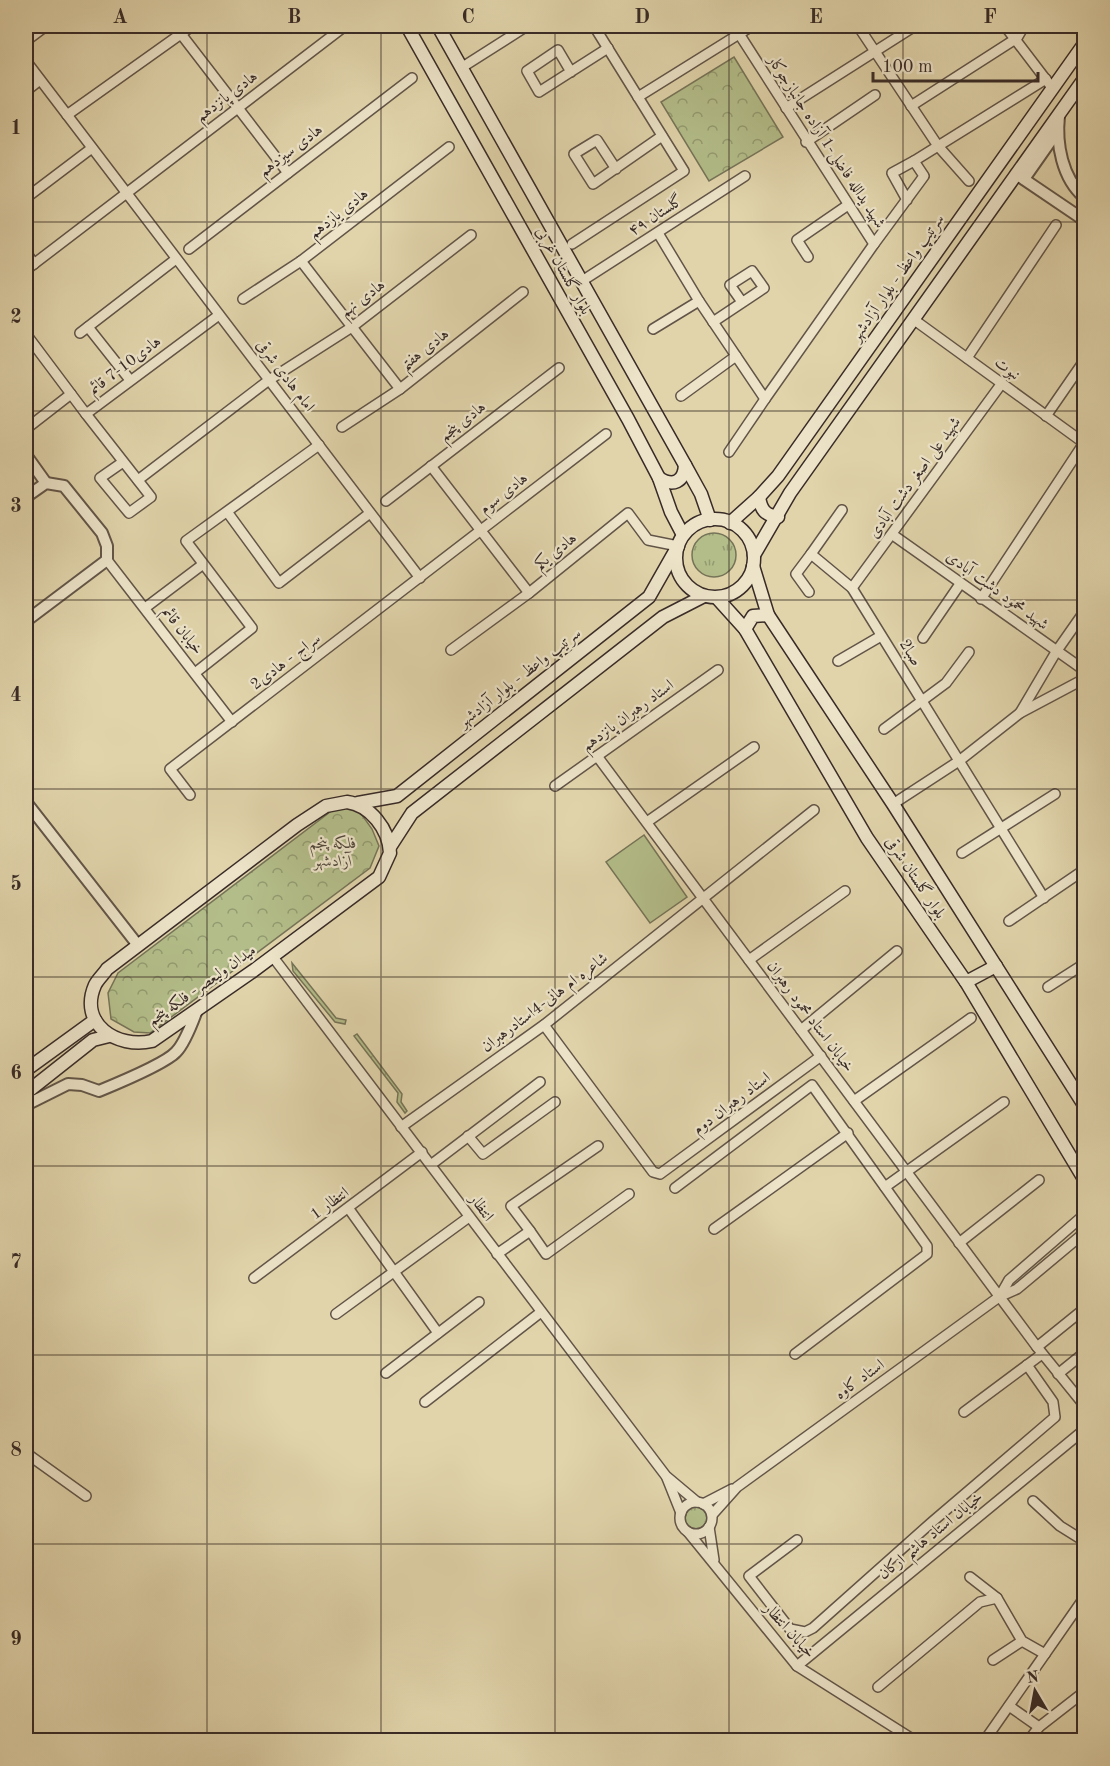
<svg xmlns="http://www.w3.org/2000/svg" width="1110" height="1766" font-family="'Old Standard TT',Amiri,serif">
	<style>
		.grass { fill: url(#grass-tufts); stroke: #767458; stroke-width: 1.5 }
		.forest { fill: url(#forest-crowns); stroke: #767458; stroke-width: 1.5 }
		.pitch { fill: #b3bd89; stroke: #767458; stroke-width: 1.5 }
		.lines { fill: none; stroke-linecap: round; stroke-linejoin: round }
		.minor-casing { stroke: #625548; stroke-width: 12 }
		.tertiary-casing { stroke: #625548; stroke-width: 14 }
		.secondary-casing { stroke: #382b27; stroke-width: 15 }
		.minor { stroke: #ece3c8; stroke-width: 9 }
		.tertiary { stroke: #ece3c8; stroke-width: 10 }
		.secondary { stroke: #ece3c8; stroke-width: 12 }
		.grid { fill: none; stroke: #382b27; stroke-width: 1.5; stroke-opacity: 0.55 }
		.labels { text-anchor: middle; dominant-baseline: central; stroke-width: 4.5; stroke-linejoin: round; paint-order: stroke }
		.street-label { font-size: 16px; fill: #382b27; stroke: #ece3c8 }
		.park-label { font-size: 16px; font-style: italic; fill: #51483b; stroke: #ece3c8 }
		.neatline { fill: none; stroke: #382b27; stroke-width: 2 }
		.grid-label { font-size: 20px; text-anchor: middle; font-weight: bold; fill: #382b27 }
	</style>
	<defs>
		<pattern id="grass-tufts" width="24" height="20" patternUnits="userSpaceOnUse" patternTransform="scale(1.5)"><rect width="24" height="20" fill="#b3bd89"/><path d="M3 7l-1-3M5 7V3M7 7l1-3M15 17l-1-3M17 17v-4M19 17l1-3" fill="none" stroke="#939a70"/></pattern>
		<pattern id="forest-crowns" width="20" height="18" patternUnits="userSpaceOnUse" patternTransform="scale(1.5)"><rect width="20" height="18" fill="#b3bd89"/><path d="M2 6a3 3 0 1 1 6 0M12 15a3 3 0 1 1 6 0" fill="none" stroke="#939a70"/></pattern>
	</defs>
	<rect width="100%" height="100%" fill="#e1d4ab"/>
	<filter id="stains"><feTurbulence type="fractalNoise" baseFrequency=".00333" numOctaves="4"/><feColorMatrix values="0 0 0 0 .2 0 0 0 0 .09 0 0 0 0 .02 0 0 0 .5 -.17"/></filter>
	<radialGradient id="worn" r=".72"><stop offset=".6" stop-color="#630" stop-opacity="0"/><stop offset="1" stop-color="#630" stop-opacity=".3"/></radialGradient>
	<g class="grass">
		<circle cx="714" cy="555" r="22"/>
		<path d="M292 963 336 1018 346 1020 345 1024 335 1022 293 971Z"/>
		<path d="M357 1034 402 1094 401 1102 407 1111 405 1113 397 1102 398 1093 354 1036Z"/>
		<circle cx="695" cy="1518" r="13"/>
	</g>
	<g class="forest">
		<path d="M734 57 783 137 709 181 661 102Z"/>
		<path d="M338 806 357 808 372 829 379 846 370 868 150 1033 134 1032 111 1019 108 993 118 973Z"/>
	</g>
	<path class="pitch" d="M644 835 687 897 650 923 606 862Z"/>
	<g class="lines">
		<defs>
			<g id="minor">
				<path d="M858 26 938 146 969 181"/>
				<path d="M1005 26 1050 85"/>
				<path d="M181 34 288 173"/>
				<path d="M26 41 46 26"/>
				<path d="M26 61 420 578"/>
				<path d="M461 68 527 26"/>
				<path d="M571 72 558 50 527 71 539 92 608 48"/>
				<path d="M26 91 40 80"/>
				<path d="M638 97 752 26"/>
				<path d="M911 106 1017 38 1024 26"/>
				<path d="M786 108 915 26"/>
				<path d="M67 115 192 26"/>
				<path d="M806 142 875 95"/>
				<path d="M914 161 1046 79"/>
				<path d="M616 169 597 140 574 154 593 184 662 136"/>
				<path d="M26 198 92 148"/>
				<path d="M658 233 699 301 765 399 874 244 734 26"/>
				<path d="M572 244 684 171 594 26"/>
				<path d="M874 244 924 176 914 161 892 173 907 200"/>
				<path d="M189 249 412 78"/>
				<path d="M26 252 34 264"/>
				<path d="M808 257 797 240 848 205"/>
				<path d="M301 261 400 389"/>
				<path d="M26 270 345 26"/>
				<path d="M582 281 745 176"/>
				<path d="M243 299 301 261 449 147"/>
				<path d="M913 319 1084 443 981 599"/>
				<path d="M713 322 764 288 752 271 730 285 742 302"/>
				<path d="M88 327 130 380"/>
				<path d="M653 329 699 301"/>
				<path d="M80 333 176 259"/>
				<path d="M26 334 71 394"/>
				<path d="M967 358 1056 225"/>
				<path d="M681 396 736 356"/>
				<path d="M86 414 151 497 129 513 100 478 123 462"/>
				<path d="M1046 416 1084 361"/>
				<path d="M342 427 400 389 523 292"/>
				<path d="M26 429 71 394 86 414 219 315"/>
				<path d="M729 452 765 399"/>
				<path d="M431 466 529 593"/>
				<path d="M138 480 269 380 352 327 471 235"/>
				<path d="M386 501 559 368"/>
				<path d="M842 510 811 554 852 588 1044 898"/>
				<path d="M228 513 279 583 370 513"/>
				<path d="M893 535 1084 670"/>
				<path d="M107 560 232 722"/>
				<path d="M852 588 1002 383"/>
				<path d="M809 592 796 574 811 554"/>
				<path d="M145 608 202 565"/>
				<path d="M923 638 960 584"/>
				<path d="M451 650 529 593 628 513 648 540 678 546"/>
				<path d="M838 661 881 636"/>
				<path d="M195 673 252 628 186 541 319 445"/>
				<path d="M1020 713 1056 652 1084 612"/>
				<path d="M884 729 946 683 969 652"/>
				<path d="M597 756 1037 1347 1084 1405"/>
				<path d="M555 786 718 670"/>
				<path d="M190 795 170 769 606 434"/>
				<path d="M893 804 959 761 1020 713 1084 679"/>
				<path d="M647 822 754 747"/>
				<path d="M962 853 1055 794"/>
				<path d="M1009 921 1084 870"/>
				<path d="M273 957 666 1476 697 1502"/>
				<path d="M749 960 845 891"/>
				<path d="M1048 987 1084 964"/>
				<path d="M544 1025 653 1172 660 1174 821 1056"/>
				<path d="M801 1030 897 951"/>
				<path d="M854 1101 971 1018"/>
				<path d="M401 1127 544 1025 814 810"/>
				<path d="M468 1136 483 1154 555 1102"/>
				<path d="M432 1164 540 1082"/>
				<path d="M885 1187 1004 1102"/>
				<path d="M675 1188 812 1085 927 1246V1254L795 1354"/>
				<path d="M349 1209 438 1333"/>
				<path d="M714 1229 848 1133"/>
				<path d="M530 1231 546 1254 629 1194"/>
				<path d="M959 1243 1039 1180"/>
				<path d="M497 1254 530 1231 511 1206 598 1146"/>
				<path d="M254 1278 422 1152"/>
				<path d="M1000 1296 1009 1280 1084 1215"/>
				<path d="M336 1314 469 1217"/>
				<path d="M1037 1347 1084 1309"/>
				<path d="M386 1373 479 1302"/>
				<path d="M1058 1374 1084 1353"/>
				<path d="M425 1402 541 1312"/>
				<path d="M964 1412 1042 1354"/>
				<path d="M26 1453 86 1496"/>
				<path d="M667 1478 681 1513"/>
				<path d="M1033 1501 1060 1526 1084 1541"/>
				<circle cx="696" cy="1518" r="16"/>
				<path d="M703 1504 732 1489"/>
				<path d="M712 1515 737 1487 999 1297 1017 1289 1084 1233"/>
				<path d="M709 1527 714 1560"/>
				<path d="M688 1532 797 1666 914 1740"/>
				<path d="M797 1540 749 1576 790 1629 805 1632 813 1628 932 1522 1055 1417 1053 1402 1027 1365"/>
				<path d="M970 1577 997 1598 1022 1641 1045 1654"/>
				<path d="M993 1660 1022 1641"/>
				<path d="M797 1666 1084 1430"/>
				<path d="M878 1687 980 1602 997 1598"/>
				<path d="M1009 1706 1039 1727 1084 1692"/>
				<path d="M985 1740 1084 1598"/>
				<path d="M1029 1740 1039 1727"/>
			</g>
			<g id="tertiary">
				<path d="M1059 116C1056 144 1062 178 1084 197"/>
				<path d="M1016 174 1084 220"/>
				<path d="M1024 179 1057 132"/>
				<path d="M26 455 46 483"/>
				<path d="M26 497 46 483 64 486 102 533 107 546V560L26 621"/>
				<path d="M26 802 137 944"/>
				<path d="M26 1105 68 1084 82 1085 99 1091C116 1084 166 1063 176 1052 184 1044 193 1021 197 1010"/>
			</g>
			<g id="secondary">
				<path d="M407 26 628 419 659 478 671 512 683 535"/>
				<path d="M438 26 685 465 701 494 710 520"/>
				<path d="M659 478C673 487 684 482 685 465"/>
				<path d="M759 497C761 510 765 515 778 517"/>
				<circle cx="715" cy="558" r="39"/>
				<path d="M730 523 759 497 778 476 1084 44"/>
				<path d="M754 555 790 493 1084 79"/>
				<path d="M753 566 768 615 893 804 1084 1105"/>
				<path d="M717 598 745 629 867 838 966 982 1084 1179"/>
				<path d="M745 629 753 616 768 615"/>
				<path d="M347 802C370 805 389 829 390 853L379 877 253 971 152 1041C117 1049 78 1024 95 985 98 979 104 974 107 969L297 825 326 806Z"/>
				<path d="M358 803 397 796 649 597 678 546"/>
				<path d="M390 847 412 813 663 617 704 596"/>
				<path d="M966 982 996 966"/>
				<path d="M26 1070 95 1020"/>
				<path d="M26 1093 93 1040 109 1036"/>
			</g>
		</defs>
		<use href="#minor" class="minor-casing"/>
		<use href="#tertiary" class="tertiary-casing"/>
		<use href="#secondary" class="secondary-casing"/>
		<use href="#minor" class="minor"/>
		<use href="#tertiary" class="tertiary"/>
		<use href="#secondary" class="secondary"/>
	</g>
	<path class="grid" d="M207 26V1740M381 26V1740M555 26V1740M729 26V1740M903 26V1740M26 222H1084M26 411H1084M26 600H1084M26 789H1084M26 977H1084M26 1166H1084M26 1355H1084M26 1544H1084"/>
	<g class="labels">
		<g class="street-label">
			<text transform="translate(227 97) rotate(-37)">هادی پانزدهم</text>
			<text transform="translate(826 142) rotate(57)">شهید یدالله فاضلی-1 آزاده جانبازجوکار</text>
			<text transform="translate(291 151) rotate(-37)">هادی سیزدهم</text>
			<text transform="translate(339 214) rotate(-38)">هادی یازدهم</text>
			<text transform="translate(656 216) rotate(-33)">گلستان ۴۹</text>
			<text transform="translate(563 271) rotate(61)">بلوار گلستان غربی</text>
			<text transform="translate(898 278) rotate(-55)">سرتیپ واعظ - بلوار آزادشهر</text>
			<text transform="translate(363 299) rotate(-37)">هادی نهم</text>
			<text transform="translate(425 350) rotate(-38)">هادی هفتم</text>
			<text transform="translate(125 366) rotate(-37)">هادی10-7 قائم</text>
			<text transform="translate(1007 369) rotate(36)">نبوت</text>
			<text transform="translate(285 376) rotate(53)">امام هادی شرقی</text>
			<text transform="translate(463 422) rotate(-38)">هادی پنجم</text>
			<text transform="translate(915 478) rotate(-54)">شهید علی اصغر دشت آبادی</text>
			<text transform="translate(504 494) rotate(-38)">هادی سوم</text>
			<text transform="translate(556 552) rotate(-39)">هادی یکم</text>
			<text transform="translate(997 591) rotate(36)">شهید محمود دشت آبادی</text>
			<text transform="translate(182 631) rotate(52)">خیابان قائم</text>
			<text transform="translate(910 653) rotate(58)">صبا2</text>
			<text transform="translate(286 662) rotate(-37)">سراج - هادی2</text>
			<text transform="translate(520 678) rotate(-38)">سرتیپ واعظ - بلوار آزادشهر</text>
			<text transform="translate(628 716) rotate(-36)">استاد رهبران پانزدهم</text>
			<text transform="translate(915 878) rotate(56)">بلوار گلستان شرقی</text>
			<text transform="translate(202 986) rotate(-35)">میدان ولیعصر- فلکه پنجم</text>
			<text transform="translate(545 1003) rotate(-37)">شاعره ام هانی-4استادرهبران</text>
			<text transform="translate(810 1017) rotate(53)">خیابان استاد محمود رهبران</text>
			<text transform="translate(732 1104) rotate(-37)">استاد رهبران دوم</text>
			<text transform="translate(330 1204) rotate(-36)">انتظار 1</text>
			<text transform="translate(481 1208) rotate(54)">انتظار</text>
			<text transform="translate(860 1380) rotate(-36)">استاد کاوه</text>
			<text transform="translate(931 1536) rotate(-39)">خیابان استاد هاشم ارکان</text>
			<text transform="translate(789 1631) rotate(48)">خیابان انتظار</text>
		</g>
		<g class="park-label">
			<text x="333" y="844">فلکه پنجم<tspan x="333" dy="18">آزادشهر</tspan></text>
		</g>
	</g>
	<rect width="1110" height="1766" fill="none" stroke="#e1d4ab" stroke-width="66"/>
	<g transform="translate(1035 1691) rotate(350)" stroke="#ece3c8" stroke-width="4.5" paint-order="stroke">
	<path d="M0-4.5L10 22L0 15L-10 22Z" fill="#382b27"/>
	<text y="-9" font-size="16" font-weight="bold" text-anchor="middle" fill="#382b27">N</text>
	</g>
	<path d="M873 72v9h165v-9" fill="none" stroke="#382b27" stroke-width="3"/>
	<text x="882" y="72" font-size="18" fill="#382b27" stroke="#ece3c8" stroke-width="4.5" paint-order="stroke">100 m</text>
	<rect x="33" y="33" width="1044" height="1700" class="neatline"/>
	<g class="grid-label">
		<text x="120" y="23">A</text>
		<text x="294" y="23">B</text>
		<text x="468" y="23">C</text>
		<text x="642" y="23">D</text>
		<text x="816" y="23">E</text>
		<text x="990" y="23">F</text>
		<text x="16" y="134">1</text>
		<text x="16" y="323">2</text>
		<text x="16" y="512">3</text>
		<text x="16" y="701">4</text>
		<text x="16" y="890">5</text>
		<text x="16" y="1079">6</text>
		<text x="16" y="1268">7</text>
		<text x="16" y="1456">8</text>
		<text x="16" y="1645">9</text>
	</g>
	<rect width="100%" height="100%" filter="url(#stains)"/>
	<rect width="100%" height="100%" fill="url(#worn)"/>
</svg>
